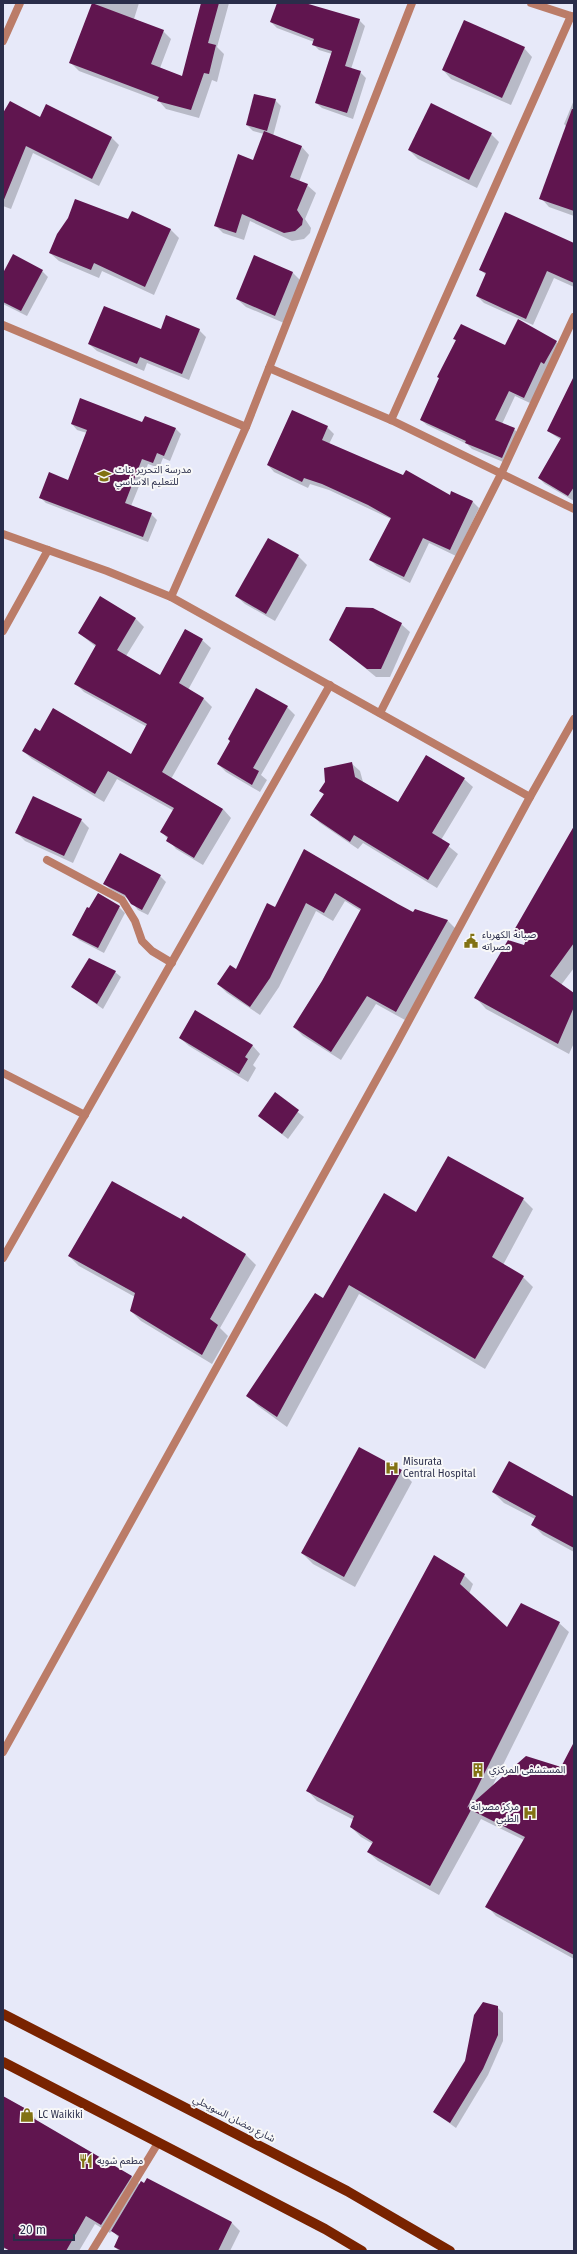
<svg xmlns="http://www.w3.org/2000/svg" width="577" height="2254" font-family="'Fira Sans','Noto Sans Arabic',sans-serif">
	<style>
		.shadow { fill: #0003 }
		.building { fill: #60154f }
		.lines { fill: none; stroke-linecap: round; stroke-linejoin: round }
		.street { stroke: #bb7c68; stroke-width: 8 }
		.primary { stroke: #792300; stroke-width: 10 }
		.labels { text-anchor: middle; dominant-baseline: central; stroke-width: 4; stroke-linejoin: round; paint-order: stroke }
		.poi-label { font-size: 10px; fill: #2a2d4a; stroke: #f8f8f8; text-anchor: start }
		.street-label { font-size: 10px; fill: #2a2d4a; stroke: #f8f8f8 }
	</style>
	<rect width="100%" height="100%" fill="#e7e9f9"/>
	<g class="shadow">
		<path d="M93 3H139L134 19 163 31 171 39 160 68 183 77 202 3H229L217 47 224 54 217 82 212 80 199 118 166 109 159 101 79 71 71 63Z"/>
		<path d="M278 3H302L359 20 365 26 351 69 360 72 366 78 353 119 322 108 316 103 332 54 319 50 313 44 314 42 277 28 271 22Z"/>
		<path d="M524 48 532 57 511 105 451 79 443 70Z"/>
		<path d="M275 100 281 106 273 136 301 146 309 155 299 182 307 185 316 193 305 219 311 228 310 233 304 239 292 241 250 221 244 240 223 233 215 225 254 161 264 134 253 131 247 125Z"/>
		<path d="M574 100V216L549 207 541 198 567 127 564 124Z"/>
		<path d="M47 105 112 138 119 145 99 186 33 153 11 209 3 206V116L40 118Z"/>
		<path d="M491 134 499 142 477 188 418 159 409 150Z"/>
		<path d="M132 212 171 230 179 238 154 295 102 271 99 278 59 261 50 253 128 221Z"/>
		<path d="M574 244V287L554 278 533 325 484 303 477 296 486 275 480 269Z"/>
		<path d="M255 257 293 273 301 281 284 323 246 307 237 299Z"/>
		<path d="M42 271 48 277 27 316 3 304V273Z"/>
		<path d="M161 330H199L206 337 189 380 147 363 144 371 97 351 89 344Z"/>
		<path d="M455 339 505 346 556 342 562 347 530 403 515 396 502 424 514 429 520 435 508 464 472 449 467 444 427 425 421 420 440 379 438 377 456 341Z"/>
		<path d="M574 381V501L545 484 539 478 561 440 548 431Z"/>
		<path d="M146 417 176 429 181 434 170 461 163 458 159 468 148 464 131 506 151 514 157 520 148 542 46 503 40 497 69 481 87 433 77 430 72 424 143 423Z"/>
		<path d="M327 427 334 434 329 444 450 496 452 492 473 502 479 508 456 556 429 543 410 583 377 566 370 560 391 519 329 490 310 484 308 488 274 472 268 465Z"/>
		<path d="M268 539 298 556 307 565 275 621 245 604 236 596Z"/>
		<path d="M136 619 144 627 126 656 160 676 202 640 211 648 188 690 204 699 212 707 171 779 223 809 231 818 203 865 176 849 162 832 174 811 117 779 104 802 32 759 23 751 40 732 131 755 147 727 84 692 76 684 96 647 79 633Z"/>
		<path d="M401 624 410 632 390 677H376L331 640Z"/>
		<path d="M287 707 295 715 261 775 267 780 260 792 226 772 218 764Z"/>
		<path d="M427 756 464 779 473 787 441 840 458 854 437 888 363 843 358 849 320 823 311 814 325 795 320 791 351 763 360 771 363 782 398 803Z"/>
		<path d="M81 820 89 828 73 863 25 841 16 832Z"/>
		<path d="M574 846V968L561 985 574 994V1043L569 1054 486 1009 476 998 525 946 526 943 514 931Z"/>
		<path d="M304 850 398 905 414 913 415 911 448 921 457 930 405 1020 376 1004 341 1060 303 1036 294 1027 322 981 361 911 345 901 333 921 316 911 279 987 260 1015 227 993 218 984 236 970 275 908Z"/>
		<path d="M160 876 166 882 148 915 138 910 129 899 110 889 104 883Z"/>
		<path d="M119 907 125 913 104 953 79 940 74 935 90 910Z"/>
		<path d="M115 972 121 977 103 1009 72 987Z"/>
		<path d="M180 1038 252 1045 260 1054 253 1065 256 1068 248 1082 189 1046Z"/>
		<path d="M275 1094 304 1117 288 1139 259 1116Z"/>
		<path d="M523 1199 533 1209 503 1265 523 1277 533 1287 485 1369 359 1294 287 1427 258 1406 248 1396 323 1299 416 1214Z"/>
		<path d="M246 1255 256 1265 220 1328 228 1336 212 1364 141 1321 131 1311 135 1297 79 1266 69 1256Z"/>
		<path d="M401 1471 412 1482 355 1587 313 1564 302 1553Z"/>
		<path d="M493 1492 574 1499V1552L543 1535 532 1524 535 1519 504 1503Z"/>
		<path d="M464 1575 473 1584 469 1594 507 1628 559 1623 569 1632 491 1789 562 1768 574 1744V1959L496 1916 487 1906 524 1840 481 1819 439 1895 378 1861 368 1852 373 1844 361 1837 351 1827 354 1820 317 1801 308 1791Z"/>
		<path d="M497 2007 503 2013V2041L488 2075 456 2128 434 2112Z"/>
		<path d="M3 2097 28 2110 36 2119V2121L131 2176 140 2185 231 2222 240 2231 230 2251H119L115 2247 119 2238 112 2230 110 2233 95 2224 79 2251 3 2249Z"/>
	</g>
	<g class="building">
		<path d="M92 3 164 30 151 64 182 76 201 3H219L208 43 216 45 209 74 204 73 191 110 157 101 159 97 69 63Z"/>
		<path d="M277 3H305L360 19 345 66 361 71 347 113 315 103 332 51 312 45 314 39 270 22Z"/>
		<path d="M464 20 525 47 502 98 442 70Z"/>
		<path d="M254 94 276 99 267 131 246 125Z"/>
		<path d="M10 101 40 117 46 104 112 137 92 179 26 146 3 202V113Z"/>
		<path d="M431 103 492 133 469 180 408 150Z"/>
		<path d="M572 109H574V211L539 199Z"/>
		<path d="M264 131 302 146 290 177 308 184 297 210 303 219 302 225 295 231 284 233 242 214 236 233 214 226 238 154 253 160Z"/>
		<path d="M75 199 128 219 132 211 171 229 145 287 94 263 91 270 49 253 57 234 68 218Z"/>
		<path d="M505 212 574 243V283L547 271 526 319 476 296 486 273 479 270Z"/>
		<path d="M13 254 43 270 21 311 3 302V273Z"/>
		<path d="M254 255 293 272 275 316 236 299Z"/>
		<path d="M104 306 161 329 166 315 200 329 182 374 140 357 137 364 88 344Z"/>
		<path d="M518 319 557 341 544 364 541 362 524 398 509 391 495 420 515 428 502 458 465 443 466 441 420 420 439 378 437 377 456 340 453 339 461 324 505 345Z"/>
		<path d="M574 376V487L568 496 538 478 561 438 547 431Z"/>
		<path d="M80 398 142 422 145 416 176 428 164 456 157 453 153 463 142 459 125 503 152 513 143 537 39 498 49 472 68 480 87 430 71 424Z"/>
		<path d="M292 410 328 426 322 440 403 475 406 470 450 495 451 491 473 501 450 550 423 538 404 577 369 560 391 518 368 505 322 484 304 478 302 482 267 465Z"/>
		<path d="M268 538 299 555 266 614 235 596Z"/>
		<path d="M100 596 136 618 117 650 160 675 185 629 203 639 179 683 204 698 162 772 223 809 194 858 166 841 168 837 160 832 174 808 108 771 95 794 22 751 35 728 40 731 53 708 131 754 147 724 74 684 96 645 78 633Z"/>
		<path d="M346 607 373 608 402 623 381 669H367L329 640Z"/>
		<path d="M256 688 288 706 253 768 259 771 252 785 217 764 230 741 228 739Z"/>
		<path d="M426 755 465 778 432 833 450 844 428 880 354 835 350 842 310 815 324 794 319 791 325 782 324 768 352 762 355 777 398 802Z"/>
		<path d="M33 796 82 819 64 856 15 833Z"/>
		<path d="M574 826V943L550 976 574 993V1007L558 1044 474 998 508 940 524 945 526 940 513 932Z"/>
		<path d="M304 849 398 904 413 912 415 909 448 920 396 1012 367 996 331 1052 293 1027 322 981 361 909 335 893 324 913 306 903 270 978 250 1007 217 984 230 965 236 969 267 903 275 907Z"/>
		<path d="M120 853 161 875 142 910 131 904 125 895 103 884Z"/>
		<path d="M98 893 120 906 98 948 72 935 87 907 89 908Z"/>
		<path d="M89 958 116 971 97 1004 71 987Z"/>
		<path d="M195 1010 253 1045 245 1057 248 1059 239 1074 179 1038Z"/>
		<path d="M275 1092 299 1110 282 1134 258 1116Z"/>
		<path d="M448 1156 524 1198 492 1257 524 1276 475 1359 349 1285 277 1417 246 1396 315 1293 323 1298 384 1193 416 1212Z"/>
		<path d="M112 1181 181 1219 183 1216 246 1254 210 1319 218 1325 202 1355 130 1311 135 1293 68 1256Z"/>
		<path d="M359 1447 402 1470 344 1577 301 1553Z"/>
		<path d="M509 1461 574 1497V1548L531 1525 536 1516 492 1492Z"/>
		<path d="M434 1555 465 1574 460 1584 507 1627 521 1603 560 1622 467 1808 526 1756 561 1767 574 1742V1955L485 1907 525 1837 471 1810 430 1886 367 1852 373 1842 350 1827 354 1816 306 1791Z"/>
		<path d="M483 2002 498 2006V2035L483 2069 450 2123 433 2112 465 2061 474 2015Z"/>
		<path d="M3 2096 28 2110 26 2114 132 2176 101 2225 86 2216 66 2251H10L3 2247Z"/>
		<path d="M147 2178 232 2222 218 2251H122L114 2247 119 2236 111 2231 141 2181 144 2183Z"/>
	</g>
	<g class="lines">
		<g class="street">
			<path d="M531 3 574 17"/>
			<path d="M3 41 20 3"/>
			<path d="M3 325 246 427"/>
			<path d="M269 368 391 420 574 509"/>
			<path d="M391 420 571 16"/>
			<path d="M3 534 107 571 171 597 530 797"/>
			<path d="M171 597 246 427 412 3"/>
			<path d="M3 631 48 550"/>
			<path d="M380 713 501 474 574 317"/>
			<path d="M47 860 122 900 135 921 142 941 152 951 172 963"/>
			<path d="M3 1073 85 1115"/>
			<path d="M3 1258 330 685"/>
			<path d="M3 1752 394 1048 530 797 574 719"/>
			<path d="M92 2251 158 2143"/>
		</g>
		<g class="primary">
			<path d="M3 2014 347 2191 450 2251"/>
			<path d="M3 2062 325 2229 362 2251"/>
		</g>
	</g>
	<defs>
		<symbol id="school-bare" viewBox="-9 -9 18 18"><path d="M0-5L7-2L0 1L-7-2ZM-4 1L0 2.5L4 1V4Q0 6-4 4Z" fill="#827213" stroke="#f8f8f8" stroke-width="2.5" paint-order="stroke"/></symbol>
		<symbol id="civic-bare" viewBox="-9 -9 18 18"><path d="M-.6-6.5H3V-4.5H.6V-3L4-1V1h2V6H-6V1h2V-1L-.6-3ZM-1.2 2.5V6h2.4V2.5Z" fill="#827213" stroke="#f8f8f8" stroke-width="2.5" paint-order="stroke"/></symbol>
		<symbol id="hospital-bare" viewBox="-9 -9 18 18"><path d="M-5-5h3v3.5h4V-5h3V5h-3V1.5h-4V5h-3Z" fill="#827213" stroke="#f8f8f8" stroke-width="2.5" paint-order="stroke"/></symbol>
		<symbol id="building-bare" viewBox="-9 -9 18 18"><path d="M-4-6H4V6H1V3H-1V6H-4ZM-2.5-4.3h1.7v1.8h-1.7ZM.8-4.3h1.7v1.8H.8ZM-2.5-1h1.7V.8h-1.7ZM.8-1h1.7V.8H.8Z" fill="#827213" stroke="#f8f8f8" stroke-width="2.5" paint-order="stroke"/></symbol>
		<symbol id="shop-bare" viewBox="-9 -9 18 18"><path d="M-5-2.5h2.3a2.7 3.5 0 0 1 5.4 0H5L5.5 6h-11ZM-1.5-2.5h3a1.5 2.3 0 0 0-3 0Z" fill="#827213" stroke="#f8f8f8" stroke-width="2.5" paint-order="stroke"/></symbol>
		<symbol id="restaurant-bare" viewBox="-9 -9 18 18"><path d="M-5-6h1v4h1v-4h1v4h1v-4h1v5L-1.5 .5V6h-2V.5L-5-1ZM5-6V6H3V1.5H1.5Q1.5-4 5-6Z" fill="#827213" stroke="#f8f8f8" stroke-width="2.5" paint-order="stroke"/></symbol>
	</defs>
	<g fill-rule="evenodd">
		<use href="#school-bare" x="94" y="466" width="20" height="20"/>
		<use href="#civic-bare" x="461" y="931" width="20" height="20"/>
		<use href="#hospital-bare" x="382" y="1458" width="20" height="20"/>
		<use href="#building-bare" x="468" y="1760" width="20" height="20"/>
		<use href="#hospital-bare" x="520" y="1803" width="20" height="20"/>
		<use href="#shop-bare" x="17" y="2105" width="20" height="20"/>
		<use href="#restaurant-bare" x="76" y="2151" width="20" height="20"/>
	</g>
	<g class="labels">
		<g class="poi-label">
			<text x="115" y="470">مدرسة التحرير بنات<tspan x="115" dy="12">للتعليم الاساسي</tspan></text>
			<text x="482" y="935">صيانة الكهرباء<tspan x="482" dy="12">مصراته</tspan></text>
			<text x="403" y="1462">Misurata<tspan x="403" dy="12">Central Hospital</tspan></text>
			<text x="489" y="1770">المستشفى المركزي</text>
			<text x="519" y="1807" text-anchor="end">مركز مصراتة<tspan x="519" dy="12">الطبي</tspan></text>
			<text x="38" y="2115">LC Waikiki</text>
			<text x="97" y="2161">مطعم شويه</text>
		</g>
		<g class="street-label">
			<text transform="translate(234 2119) rotate(27)">شارع رمضان السويحلي</text>
		</g>
	</g>
	<rect width="577" height="2254" fill="none" stroke="#2a2d4a" stroke-width="8"/>
	<path d="M14 2234v6h60v-6" fill="none" stroke="#2a2d4a" stroke-width="2"/>
	<text x="20" y="2234" font-size="12" fill="#2a2d4a" stroke="#f8f8f8" stroke-width="3" paint-order="stroke">20 m</text>
</svg>
